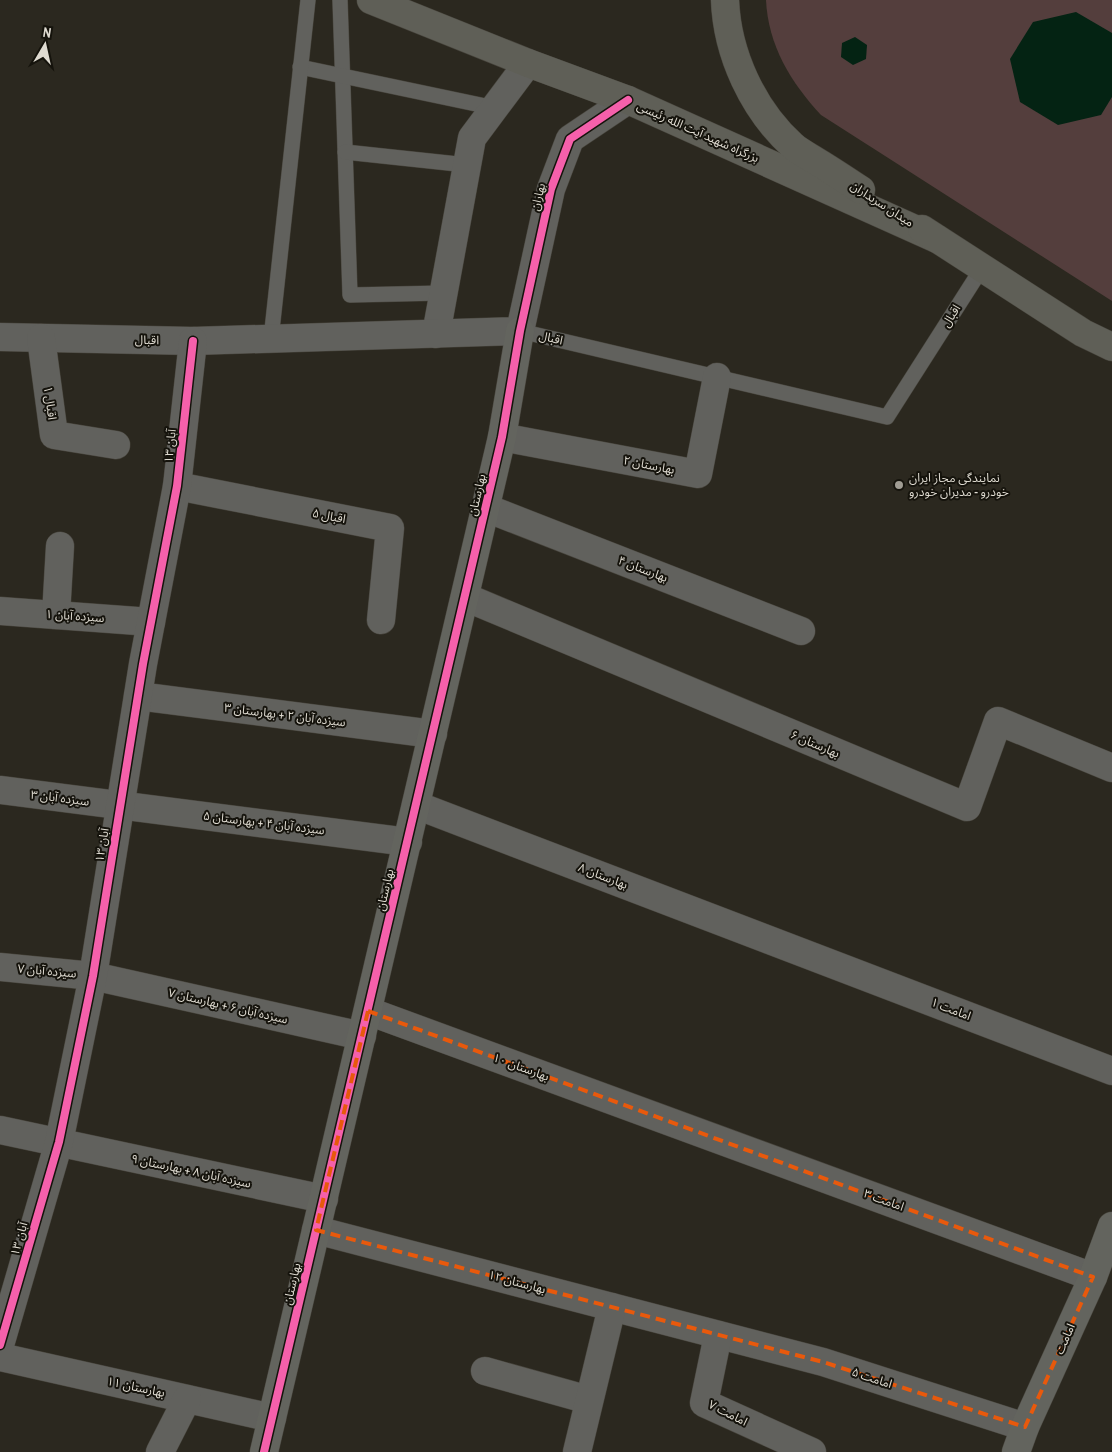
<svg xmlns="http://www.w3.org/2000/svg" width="1112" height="1452" font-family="'Archivo Narrow','Noto Sans Arabic',sans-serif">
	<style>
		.green { fill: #543e3d }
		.water { fill: #042313 }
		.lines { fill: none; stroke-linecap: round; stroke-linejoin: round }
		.lane-casing { stroke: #47443c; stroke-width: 16 }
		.street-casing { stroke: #47443c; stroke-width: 29 }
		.secondary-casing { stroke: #47443c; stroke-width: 29 }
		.highway-casing { stroke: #47443c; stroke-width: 29 }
		.lane { stroke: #61615d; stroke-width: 15 }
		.street { stroke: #61615d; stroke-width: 28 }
		.secondary { stroke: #63645e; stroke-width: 28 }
		.highway { stroke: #5f5f57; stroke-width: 28 }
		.cycleway-casing { stroke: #15130c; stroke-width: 11 }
		.cycleway { stroke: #f560ab; stroke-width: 8 }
		.marked { fill: none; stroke: #e8590c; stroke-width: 4; stroke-dasharray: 10 6; stroke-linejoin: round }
		.poi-dot { fill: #a09c93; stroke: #15130c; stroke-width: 2 }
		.labels { text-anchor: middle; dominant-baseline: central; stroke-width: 4; stroke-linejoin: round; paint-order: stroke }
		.street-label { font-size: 12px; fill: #dfdbd1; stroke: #15130c }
		.poi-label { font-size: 12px; fill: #dfdbd1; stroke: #15130c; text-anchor: start }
	</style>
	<rect width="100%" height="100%" fill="#2b281f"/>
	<path class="green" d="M766 0H1112V301L821 115C791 83 768 45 766 0Z"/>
	<g class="water">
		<path d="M1076 12 1112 33V97L1101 115 1058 125 1020 102 1010 59 1033 22Z"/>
		<path d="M855 37 867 45 866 59 853 65 841 57 842 43Z"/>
	</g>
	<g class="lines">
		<defs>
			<g id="lane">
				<path d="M340 0 350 295 443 293"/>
				<path d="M300 67 495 108"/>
				<path d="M345 152 467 165"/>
				<path d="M520 331 887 417 982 268"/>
				<path d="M271 339 308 0"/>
			</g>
			<g id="street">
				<path d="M436 334 472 138 528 63"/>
				<path d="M0 337 193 341 520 331 551 189 570 139 628 100"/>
				<path d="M41 338 54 435 116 445"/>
				<path d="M502 437 698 474 717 377"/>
				<path d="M177 486 390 528 381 620"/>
				<path d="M486 508 801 631"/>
				<path d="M465 597 967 807 998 721 1112 768"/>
				<path d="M0 611 151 622"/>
				<path d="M56 615 60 546"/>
				<path d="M138 696 433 734"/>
				<path d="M0 790 408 842"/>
				<path d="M416 805 1112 1071"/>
				<path d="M0 967 93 976 362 1036"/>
				<path d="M368 1011 1093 1277"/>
				<path d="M0 1130 324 1199"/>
				<path d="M316 1230 823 1362 1025 1427"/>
				<path d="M718 1335 704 1403 812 1452"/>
				<path d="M0 1345 59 1142 93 976 143 664 177 486 193 341"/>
				<path d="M0 1357 272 1418"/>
				<path d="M485 1371 589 1400"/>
				<path d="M160 1452 187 1399"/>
				<path d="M577 1452 612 1307"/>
			</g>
			<g id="secondary">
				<path d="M264 1452 502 437 520 331"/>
				<path d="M1016 1452 1025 1427 1093 1277 1112 1226"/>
			</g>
			<g id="highway">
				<path d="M371 0 528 63 628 100 937 239"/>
				<path d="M725 0C727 54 753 110 793 146 800 152 808 156 816 161 831 170 846 180 861 190"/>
				<path d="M922 229 1083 333 1112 347"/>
			</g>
		</defs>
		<use href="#lane" class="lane-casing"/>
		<use href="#street" class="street-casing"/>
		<use href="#secondary" class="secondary-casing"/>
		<use href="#highway" class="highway-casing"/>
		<use href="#lane" class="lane"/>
		<use href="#street" class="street"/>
		<use href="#secondary" class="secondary"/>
		<use href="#highway" class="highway"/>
		<defs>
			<g id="cycleway">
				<path d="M0 1345 59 1142 93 976 143 664 177 486 193 341"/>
				<path d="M264 1452 502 437 520 331 551 189 570 139 628 100"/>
			</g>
		</defs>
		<use href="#cycleway" class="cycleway-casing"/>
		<use href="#cycleway" class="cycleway"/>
	</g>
	<path class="marked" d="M368 1011 1093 1277 1025 1427 823 1362 316 1230Z"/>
	<circle class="poi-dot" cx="899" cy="485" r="5"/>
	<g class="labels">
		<g class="street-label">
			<text transform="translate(698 132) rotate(24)">بزرگراه شهید آیت الله رئیسی</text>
			<text transform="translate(538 197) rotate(-76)">بهاران</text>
			<text transform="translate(882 204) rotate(33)">میدان سربداران</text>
			<text transform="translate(951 316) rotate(-58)">اقبال</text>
			<text transform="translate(551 338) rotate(13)">اقبال</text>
			<text transform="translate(147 340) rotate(1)">اقبال</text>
			<text transform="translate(50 403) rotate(82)">اقبال ۱</text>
			<text transform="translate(170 446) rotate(-84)">۱۳ آبان</text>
			<text transform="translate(649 465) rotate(11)">بهارستان ۲</text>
			<text transform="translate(477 495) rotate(-77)">بهارستان</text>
			<text transform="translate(329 516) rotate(11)">اقبال ۵</text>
			<text transform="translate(643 569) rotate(21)">بهارستان ۴</text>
			<text transform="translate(75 616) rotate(4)">سیزده آبان ۱</text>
			<text transform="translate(285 715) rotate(7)">سیزده آبان ۲ + بهارستان ۳</text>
			<text transform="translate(815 744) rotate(23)">بهارستان ۶</text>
			<text transform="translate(60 798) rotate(7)">سیزده آبان ۳</text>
			<text transform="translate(264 823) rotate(7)">سیزده آبان ۴ + بهارستان ۵</text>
			<text transform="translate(102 845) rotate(-81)">۱۳ آبان</text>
			<text transform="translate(603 876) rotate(21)">بهارستان ۸</text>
			<text transform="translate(385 890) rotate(-77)">بهارستان</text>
			<text transform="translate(47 971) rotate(5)">سیزده آبان ۷</text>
			<text transform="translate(228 1006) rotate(13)">سیزده آبان ۶ + بهارستان ۷</text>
			<text transform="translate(951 1009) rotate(21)">امامت ۱</text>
			<text transform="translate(521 1067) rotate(20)">بهارستان ۱۰</text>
			<text transform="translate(191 1171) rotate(12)">سیزده آبان ۸ + بهارستان ۹</text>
			<text transform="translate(884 1200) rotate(20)">امامت ۳</text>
			<text transform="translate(19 1239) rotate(-74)">۱۳ آبان</text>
			<text transform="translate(517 1282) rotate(15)">بهارستان ۱۲</text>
			<text transform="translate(292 1284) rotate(-77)">بهارستان</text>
			<text transform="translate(1065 1339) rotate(-66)">امامت</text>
			<text transform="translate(872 1378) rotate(18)">امامت ۵</text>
			<text transform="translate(136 1387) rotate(12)">بهارستان ۱۱</text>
			<text transform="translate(728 1413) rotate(27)">امامت ۷</text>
		</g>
		<g class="poi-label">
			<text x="909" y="478">نمایندگی مجاز ایران<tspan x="909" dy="14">خودرو - مدیران خودرو</tspan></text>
		</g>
	</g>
	<g transform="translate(45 45) rotate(9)" stroke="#15130c" stroke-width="4" paint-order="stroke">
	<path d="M0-4L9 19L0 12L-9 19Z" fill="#dfdbd1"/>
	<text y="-8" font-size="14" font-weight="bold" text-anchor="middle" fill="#dfdbd1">N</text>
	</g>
</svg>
